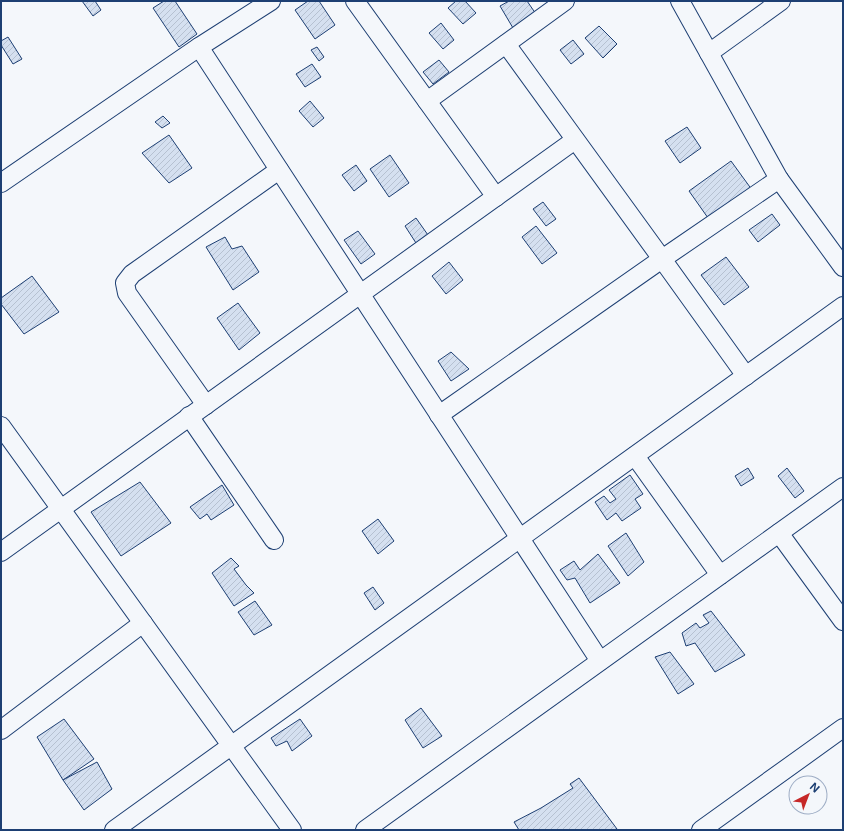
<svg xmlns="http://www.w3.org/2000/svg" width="844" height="831" font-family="Inter,sans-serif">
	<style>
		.building { fill: url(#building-hatch); stroke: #1d3f73 }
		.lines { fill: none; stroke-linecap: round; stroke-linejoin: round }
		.minor-casing { stroke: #1d3f73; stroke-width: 20 }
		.minor { stroke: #f4f7fb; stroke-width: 18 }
	</style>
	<defs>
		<pattern id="building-hatch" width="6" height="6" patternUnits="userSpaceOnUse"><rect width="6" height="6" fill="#d5e0f0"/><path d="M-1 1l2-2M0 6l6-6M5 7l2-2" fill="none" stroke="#b6c1d1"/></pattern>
	</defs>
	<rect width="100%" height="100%" fill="#f4f7fb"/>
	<g class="building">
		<path d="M82 1H95L101 10 93 16Z"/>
		<path d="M164 1H175L197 34 179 47 153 8Z"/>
		<path d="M308 1H319L335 25 315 39 295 10Z"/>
		<path d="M456 1H465L476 13 463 24 448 8Z"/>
		<path d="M509 1H527L536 14 513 28 500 6Z"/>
		<path d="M441 23 454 40 443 49 429 33Z"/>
		<path d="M599 26 617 44 603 58 585 38Z"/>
		<path d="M8 37 22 59 13 64 1 45V41Z"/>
		<path d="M573 40 584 54 571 64 560 50Z"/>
		<path d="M317 47 324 57 319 61 311 50Z"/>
		<path d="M439 60 449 72 433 84 423 72Z"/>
		<path d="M312 64 321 77 305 87 296 74Z"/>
		<path d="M310 101 324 118 313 127 299 111Z"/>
		<path d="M163 116 170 123 162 128 155 122Z"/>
		<path d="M687 127 701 148 680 163 665 141Z"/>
		<path d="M169 135 192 168 169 183 142 153Z"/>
		<path d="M390 155 409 183 389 197 370 169Z"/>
		<path d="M731 161 755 194 713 225 689 191Z"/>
		<path d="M356 165 367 181 354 191 342 175Z"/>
		<path d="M543 202 556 219 546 226 533 209Z"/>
		<path d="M772 214 780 225 758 242 749 230Z"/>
		<path d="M416 218 428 235 416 243 405 226Z"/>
		<path d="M536 226 557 253 542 264 522 237Z"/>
		<path d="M358 231 375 254 361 264 344 240Z"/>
		<path d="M225 237 232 249 242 246 259 272 233 290 206 247Z"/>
		<path d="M726 257 749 287 724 305 701 275Z"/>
		<path d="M449 262 463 280 446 294 432 276Z"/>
		<path d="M32 276 59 312 24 334 1 304V298Z"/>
		<path d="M238 303 260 333 239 350 217 318Z"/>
		<path d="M451 352 469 369 451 381 438 361Z"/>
		<path d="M748 468 754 478 741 486 735 476Z"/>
		<path d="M787 468 804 491 795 498 778 476Z"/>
		<path d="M630 475 643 494 635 499 641 508 622 521 616 513 607 520 595 502 604 496 610 503 616 499 609 490Z"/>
		<path d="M140 482 171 523 121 556 91 512Z"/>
		<path d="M222 485 234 505 211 520 207 514 200 519 190 507Z"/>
		<path d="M378 519 394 541 378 554 362 531Z"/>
		<path d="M626 533 644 562 628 576 608 546Z"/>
		<path d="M598 554 620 583 590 603 575 578 567 580 560 570 574 561 580 570Z"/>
		<path d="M231 558 239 566 234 569 246 585 254 593 234 606 212 573Z"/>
		<path d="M373 587 384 603 375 610 364 593Z"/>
		<path d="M255 601 272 625 254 635 238 612Z"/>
		<path d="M711 611 745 655 715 672 695 643 686 646 682 633 696 623 700 628 709 623 703 615Z"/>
		<path d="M670 652 694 684 678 694 655 657Z"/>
		<path d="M421 708 442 736 423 748 405 720Z"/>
		<path d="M64 719 94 759 63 780 37 737Z"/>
		<path d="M300 719 312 736 292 751 287 741 276 746 271 738Z"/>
		<path d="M97 762 112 789 84 810 63 780Z"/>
		<path d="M579 778 617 829 612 830H519L514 822 541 808 573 788 570 784Z"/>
	</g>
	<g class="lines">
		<defs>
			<g id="minor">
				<path d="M355 1 496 197"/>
				<path d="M680 1 779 179 843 267"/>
				<path d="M506 44 662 259 746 376"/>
				<path d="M199 47 600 661"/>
				<path d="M709 53 781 1"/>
				<path d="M427 101 565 1"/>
				<path d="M1 183 199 47 271 1"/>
				<path d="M206 405 127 293 125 283 132 274 279 170"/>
				<path d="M439 415 662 259 779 179"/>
				<path d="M189 416 274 540"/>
				<path d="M1 426 292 830"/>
				<path d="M635 456 720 575"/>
				<path d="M779 533 843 621"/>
				<path d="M1 552 575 140"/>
				<path d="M1 730 143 623"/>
				<path d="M114 830 843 306"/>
				<path d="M365 830 843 487"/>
				<path d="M701 830 843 728"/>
			</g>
		</defs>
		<use href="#minor" class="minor-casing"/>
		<use href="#minor" class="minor"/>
	</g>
	<rect width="844" height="831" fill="none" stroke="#1d3f73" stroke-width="4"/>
	<g transform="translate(808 795) rotate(42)"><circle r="19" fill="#f4f7fb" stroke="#9eadc5"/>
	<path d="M0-3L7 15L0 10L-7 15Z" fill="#c62828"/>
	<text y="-6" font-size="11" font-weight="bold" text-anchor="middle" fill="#1d3f73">N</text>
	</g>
</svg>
